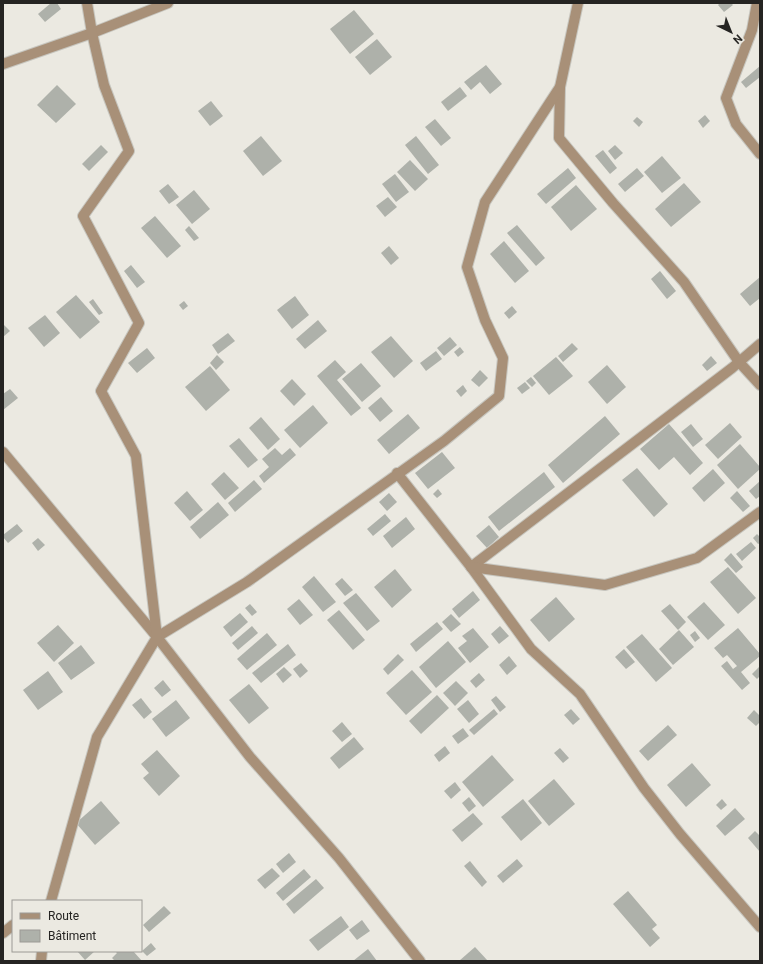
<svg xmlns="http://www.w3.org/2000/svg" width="763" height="964" font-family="Roboto,sans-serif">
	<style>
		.building { fill: #aeb1aa }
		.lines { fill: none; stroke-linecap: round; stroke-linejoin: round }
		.street-casing { stroke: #c7c6bf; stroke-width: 12 }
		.street { stroke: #a89078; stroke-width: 10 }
	</style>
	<rect width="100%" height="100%" fill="#ebe9e1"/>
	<g class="building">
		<path d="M51 3H57L61 9 45 22 38 14Z"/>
		<path d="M720 3H731L733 5 724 12 718 5Z"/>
		<path d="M354 10 374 34 350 54 330 29Z"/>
		<path d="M377 39 392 57 370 75 355 57Z"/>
		<path d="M486 65 502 84 490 94 480 82 471 90 464 82Z"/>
		<path d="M760 66V77L746 88 741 82Z"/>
		<path d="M57 85 76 104 56 123 37 105Z"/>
		<path d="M460 87 467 96 448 111 441 102Z"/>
		<path d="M211 101 223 116 210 126 198 111Z"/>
		<path d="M705 115 710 121 703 128 698 121Z"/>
		<path d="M637 117 643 122 639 127 633 121Z"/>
		<path d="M435 119 451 138 441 146 425 127Z"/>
		<path d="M261 136 282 161 263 176 243 151Z"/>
		<path d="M416 136 439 165 428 174 405 145Z"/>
		<path d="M101 145 108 152 89 171 82 164Z"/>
		<path d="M615 145 623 153 615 160 608 151Z"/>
		<path d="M603 150 617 168 610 174 595 156Z"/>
		<path d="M662 156 681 178 662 193 644 172Z"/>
		<path d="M410 160 428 179 415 191 397 172Z"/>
		<path d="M568 168 576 178 546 204 537 194Z"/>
		<path d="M637 168 644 176 625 192 618 184Z"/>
		<path d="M395 174 409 192 396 202 382 184Z"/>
		<path d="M684 183 701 202 671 227 655 209Z"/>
		<path d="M168 184 179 197 169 204 159 191Z"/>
		<path d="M576 185 597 209 571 231 551 207Z"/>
		<path d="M194 190 210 209 192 224 176 205Z"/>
		<path d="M388 197 397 207 385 217 376 206Z"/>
		<path d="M155 216 181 246 167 258 141 228Z"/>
		<path d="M517 225 545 258 536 266 507 233Z"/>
		<path d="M189 226 199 238 194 241 185 230Z"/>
		<path d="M504 241 529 271 515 283 490 254Z"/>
		<path d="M389 246 399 258 391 265 381 253Z"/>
		<path d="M131 265 145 282 137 288 124 271Z"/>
		<path d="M660 271 676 291 667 299 651 279Z"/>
		<path d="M760 277V298L750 306 740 294Z"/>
		<path d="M76 295 100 322 80 339 56 312Z"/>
		<path d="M295 296 309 315 292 329 277 310Z"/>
		<path d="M93 299 103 313 99 315 89 302Z"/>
		<path d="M184 301 188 306 183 310 179 305Z"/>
		<path d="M512 306 517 312 509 319 504 313Z"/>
		<path d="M45 315 60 333 44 347 28 328Z"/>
		<path d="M318 320 327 331 305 349 296 339Z"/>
		<path d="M3 324 10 331 3 337Z"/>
		<path d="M228 333 235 341 218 354 212 345Z"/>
		<path d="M391 336 413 361 394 378 371 352Z"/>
		<path d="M450 337 457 345 444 356 437 348Z"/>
		<path d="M572 343 578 349 563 362 558 356Z"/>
		<path d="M460 347 464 352 458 357 454 352Z"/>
		<path d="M147 348 155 358 137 373 128 363Z"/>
		<path d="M436 351 442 359 426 371 420 363Z"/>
		<path d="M217 355 224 362 216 370 210 363Z"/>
		<path d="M711 356 717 363 707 371 702 365Z"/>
		<path d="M556 357 573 376 549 395 533 376Z"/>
		<path d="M335 360 346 372 337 380 361 408 351 416 317 376Z"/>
		<path d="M361 363 381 386 362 402 342 379Z"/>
		<path d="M607 365 626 387 607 404 588 382Z"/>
		<path d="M210 366 230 390 206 411 185 387Z"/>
		<path d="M480 370 488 378 479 387 471 380Z"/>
		<path d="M531 377 536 383 532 387 526 381Z"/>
		<path d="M292 379 306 394 294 406 280 391Z"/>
		<path d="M525 382 530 388 522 394 517 388Z"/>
		<path d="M463 385 467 391 461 397 456 391Z"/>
		<path d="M10 389 18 398 3 410V394Z"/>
		<path d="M381 397 393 411 380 422 368 408Z"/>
		<path d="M313 405 328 423 300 448 284 430Z"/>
		<path d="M408 414 420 428 389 454 377 440Z"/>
		<path d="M605 416 620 434 563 483 548 465Z"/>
		<path d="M261 417 280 439 268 450 249 428Z"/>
		<path d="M730 423 742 437 718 459 705 445Z"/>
		<path d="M669 424 703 463 690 475 674 457 659 470 640 449Z"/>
		<path d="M691 424 703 439 693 447 681 432Z"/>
		<path d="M239 438 258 460 248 468 229 446Z"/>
		<path d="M740 444 760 467V469L738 489 717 465Z"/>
		<path d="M275 448 282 455 290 448 296 455 264 483 259 476 269 467 262 459Z"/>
		<path d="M442 452 455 468 428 489 415 473Z"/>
		<path d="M637 468 668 504 654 517 622 480Z"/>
		<path d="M713 469 725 483 704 502 692 488Z"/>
		<path d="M224 472 239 488 225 500 211 484Z"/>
		<path d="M544 472 555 487 499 531 488 517Z"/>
		<path d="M254 480 262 489 235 512 228 503Z"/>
		<path d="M760 481V496L756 499 749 491Z"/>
		<path d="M438 489 442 494 437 498 433 494Z"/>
		<path d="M187 491 203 510 190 521 174 503Z"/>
		<path d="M737 491 750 506 743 512 730 498Z"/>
		<path d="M389 493 397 502 387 511 379 502Z"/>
		<path d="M218 502 229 515 200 539 190 527Z"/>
		<path d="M385 514 391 521 373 536 367 529Z"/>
		<path d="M406 517 415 529 392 548 383 536Z"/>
		<path d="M17 524 23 531 8 543 3 537V535Z"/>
		<path d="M489 525 499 537 487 548 476 536Z"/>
		<path d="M757 534 760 537V543L758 544 753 538Z"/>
		<path d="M38 538 45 545 38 551 32 543Z"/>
		<path d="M751 542 756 548 742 561 736 554Z"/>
		<path d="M731 553 743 567 736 573 724 560Z"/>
		<path d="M728 567 756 598 738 614 710 582Z"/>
		<path d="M395 569 412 590 392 608 374 587Z"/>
		<path d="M314 576 336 602 323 612 302 587Z"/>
		<path d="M342 578 353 590 345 596 335 584Z"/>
		<path d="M473 591 480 600 459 618 452 609Z"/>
		<path d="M356 593 380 621 367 631 343 603Z"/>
		<path d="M556 597 575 619 549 642 530 620Z"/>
		<path d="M299 599 313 615 300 625 287 609Z"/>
		<path d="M704 602 725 625 708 640 687 617Z"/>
		<path d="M250 604 257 612 252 616 245 608Z"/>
		<path d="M670 604 686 622 678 630 661 611Z"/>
		<path d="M339 610 365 640 353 650 327 620Z"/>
		<path d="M240 613 248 622 231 637 223 627Z"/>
		<path d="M451 614 461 624 451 632 442 622Z"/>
		<path d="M437 622 443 629 416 652 410 644Z"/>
		<path d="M58 625 74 643 54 662 37 643Z"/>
		<path d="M252 626 258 633 238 650 232 643Z"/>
		<path d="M500 626 509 636 499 644 491 634Z"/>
		<path d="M473 628 489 647 470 663 458 648 467 641 462 636Z"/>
		<path d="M738 628 760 654V656L741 672 750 683 742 690 721 666 727 661 733 669 737 666 727 655 723 658 714 648Z"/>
		<path d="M679 630 694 647 673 665 659 649Z"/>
		<path d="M695 631 700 638 695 642 690 635Z"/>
		<path d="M267 633 277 645 247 670 237 659Z"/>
		<path d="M642 634 672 668 656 682 626 647Z"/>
		<path d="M448 641 466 662 436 688 419 667Z"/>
		<path d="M288 644 296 655 261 683 252 673Z"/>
		<path d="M81 645 95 663 71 680 58 663Z"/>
		<path d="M624 649 635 662 626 669 615 657Z"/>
		<path d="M398 654 404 660 388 675 383 669Z"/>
		<path d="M509 656 517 666 507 675 499 665Z"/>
		<path d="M301 663 308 671 300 678 293 669Z"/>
		<path d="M760 666V676L757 679 752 674Z"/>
		<path d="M284 667 292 675 283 683 276 674Z"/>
		<path d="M412 670 432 692 406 715 386 693Z"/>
		<path d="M48 671 63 692 38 710 23 690Z"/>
		<path d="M479 673 485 680 476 688 470 681Z"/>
		<path d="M163 680 171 690 162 697 154 688Z"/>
		<path d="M456 681 468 693 455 706 443 693Z"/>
		<path d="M249 684 269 708 249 724 229 700Z"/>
		<path d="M437 695 449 708 421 734 409 721Z"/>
		<path d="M496 696 506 707 500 712 491 700Z"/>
		<path d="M141 698 152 712 144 719 132 705Z"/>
		<path d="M176 700 190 718 166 737 152 719Z"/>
		<path d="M468 700 479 714 469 723 457 709Z"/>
		<path d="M494 709 498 714 474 735 469 730Z"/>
		<path d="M571 709 580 719 573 725 564 715Z"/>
		<path d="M754 710 760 716V722L756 726 747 718Z"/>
		<path d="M342 722 352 734 342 742 332 731Z"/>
		<path d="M668 725 677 735 648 761 639 751Z"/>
		<path d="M463 728 469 736 458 744 452 736Z"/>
		<path d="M354 737 364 749 339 769 330 758Z"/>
		<path d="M445 746 450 753 439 762 434 755Z"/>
		<path d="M560 748 569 758 563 763 554 753Z"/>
		<path d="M157 750 180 776 159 796 143 778 149 773 141 764Z"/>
		<path d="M492 755 514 780 483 807 462 782Z"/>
		<path d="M692 763 711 785 686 807 667 785Z"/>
		<path d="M554 779 575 804 549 826 528 801Z"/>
		<path d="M455 782 461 790 451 799 444 791Z"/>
		<path d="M469 797 476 806 469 812 462 803Z"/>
		<path d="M523 799 542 823 521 841 501 817Z"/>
		<path d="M722 799 727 805 721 810 716 805Z"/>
		<path d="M101 801 120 823 95 845 76 823Z"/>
		<path d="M735 808 745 819 725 836 716 826Z"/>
		<path d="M473 813 483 824 462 842 452 830Z"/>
		<path d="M755 831 760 836V852L748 838Z"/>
		<path d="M289 853 296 862 283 873 276 864Z"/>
		<path d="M517 859 523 866 503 883 497 876Z"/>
		<path d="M470 861 487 882 482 887 464 866Z"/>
		<path d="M272 868 280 876 265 889 257 880Z"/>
		<path d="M304 869 311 877 283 901 276 893Z"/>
		<path d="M316 879 324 888 294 914 286 904Z"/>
		<path d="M628 891 657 925 652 929 660 938 650 947 613 904Z"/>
		<path d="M164 906 171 913 149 932 143 925Z"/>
		<path d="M341 916 349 927 318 951 309 940Z"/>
		<path d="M362 920 370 931 357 940 349 930Z"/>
		<path d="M151 943 156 949 147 956 142 951Z"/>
		<path d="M475 947 488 961H459Z"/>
		<path d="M368 949 377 961H353Z"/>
		<path d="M77 951H95L85 960Z"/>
		<path d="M115 951H133L142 961H115L112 958 117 953Z"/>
	</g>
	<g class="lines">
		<defs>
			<g id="street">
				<path d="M757 3 752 30 726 98 736 124 760 154"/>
				<path d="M3 64 92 33 168 3"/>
				<path d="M560 87 559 138 613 203 684 282 739 362 760 385"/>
				<path d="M3 452 157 637 250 757 339 858 420 961"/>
				<path d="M397 473 471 567 531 649 580 694 644 788 680 834 760 927"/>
				<path d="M471 567 732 368 760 344"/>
				<path d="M471 567 605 585 697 558 760 512"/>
				<path d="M157 637 247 582 444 441 499 396 503 358 485 320 467 267 485 202 560 87 578 3"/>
				<path d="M51 901 97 737 157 637 136 456 101 391 139 323 83 216 129 151 104 85 92 33 87 3"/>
				<path d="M3 933 13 925"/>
				<path d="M41 961 42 951"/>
			</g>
		</defs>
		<use href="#street" class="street-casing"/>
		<use href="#street" class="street"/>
	</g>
	<rect width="763" height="964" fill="none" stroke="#252422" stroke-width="8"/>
	<rect x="12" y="900" width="130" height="52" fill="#ebe9e1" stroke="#9c9a95"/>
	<rect x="20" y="913" width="20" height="6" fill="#a89078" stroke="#9c9a95"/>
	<text x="48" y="920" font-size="12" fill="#252422">Route</text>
	<rect x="20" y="930" width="20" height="12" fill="#aeb1aa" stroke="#9c9a95"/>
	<text x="48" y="940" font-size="12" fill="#252422">Bâtiment</text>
	<g transform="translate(731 32) rotate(137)" stroke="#ebe9e1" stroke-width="3" paint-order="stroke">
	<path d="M0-3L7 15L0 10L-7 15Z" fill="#252422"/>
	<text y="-6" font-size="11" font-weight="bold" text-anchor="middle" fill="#252422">N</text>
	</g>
</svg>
